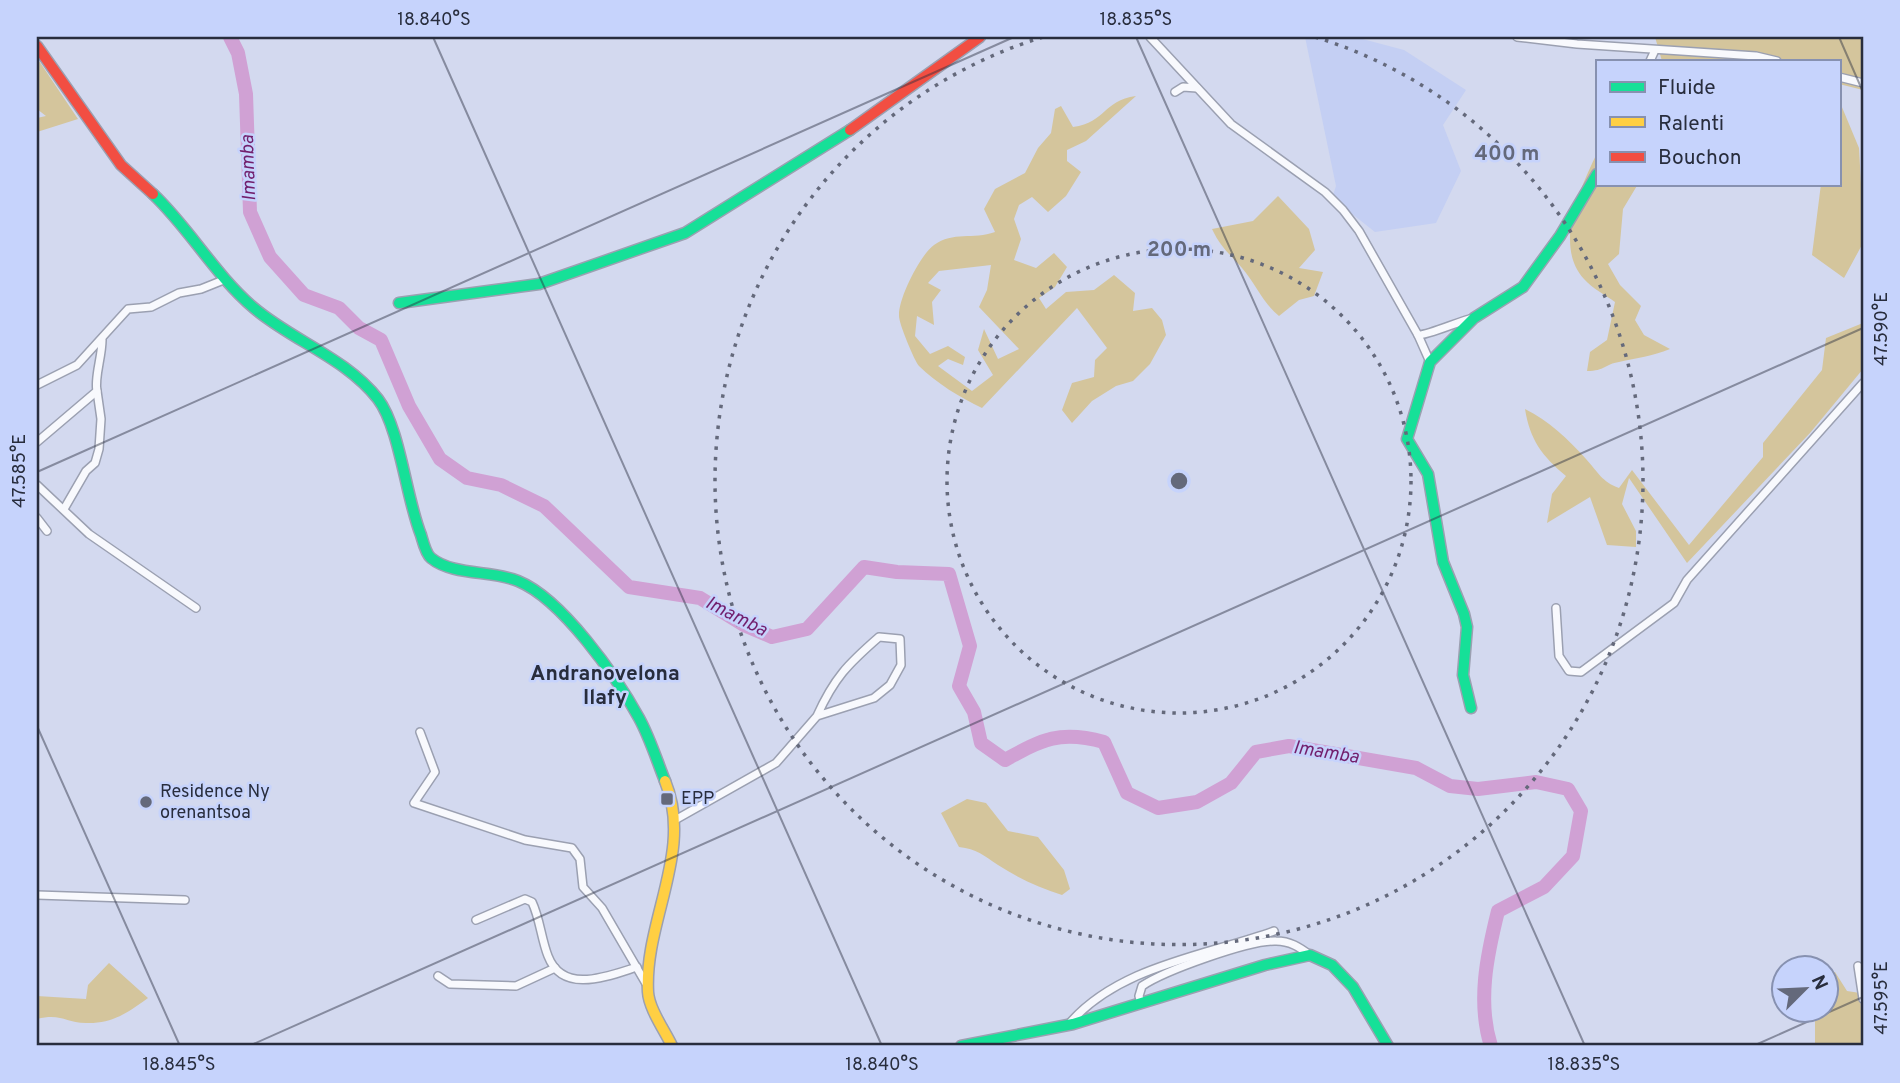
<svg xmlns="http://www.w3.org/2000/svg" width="1900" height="1083" font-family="Overpass,sans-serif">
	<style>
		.built { fill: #c4cff3 }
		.green { fill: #d4c59c; fill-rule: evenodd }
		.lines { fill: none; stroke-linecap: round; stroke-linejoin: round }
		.river { stroke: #d0a1d4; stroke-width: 14 }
		.street-casing { stroke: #9ba0b1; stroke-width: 10 }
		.fast-casing { stroke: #9ba0b1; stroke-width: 13 }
		.slow-casing { stroke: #9ba0b1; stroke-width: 13 }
		.jam-casing { stroke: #9ba0b1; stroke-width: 13 }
		.street { stroke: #f8f9fd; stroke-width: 7 }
		.fast { stroke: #16e098; stroke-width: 10 }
		.slow { stroke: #ffcf43; stroke-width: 10 }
		.jam { stroke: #f24e42; stroke-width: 10 }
		.ticks { fill: none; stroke: #282d3d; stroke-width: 2; stroke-opacity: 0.45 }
		.ring { fill: none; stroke: #64697b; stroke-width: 3.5; stroke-dasharray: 3.5 7 }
		.poi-dot { fill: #64697b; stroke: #c6d3fc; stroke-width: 2.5 }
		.labels { text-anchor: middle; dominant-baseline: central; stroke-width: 5; stroke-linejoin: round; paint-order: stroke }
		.poi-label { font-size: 18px; fill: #282d3d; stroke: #c6d3fc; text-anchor: start }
		.water-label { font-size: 19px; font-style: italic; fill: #721f6d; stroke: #c6d3fc }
		.quarter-label { font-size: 21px; font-weight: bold; fill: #282d3d; stroke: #c6d3fc }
		.centre { fill: #64697b; stroke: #c6d3fc; stroke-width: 3.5 }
		.ring-label { font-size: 21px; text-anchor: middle; font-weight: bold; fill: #64697b; stroke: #c6d3fc; stroke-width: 5; stroke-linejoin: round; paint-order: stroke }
		.neatline { fill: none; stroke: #282d3d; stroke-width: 2.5 }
		.ticks-label { font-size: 18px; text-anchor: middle; fill: #282d3d }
	</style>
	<rect width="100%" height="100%" fill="#d3d9ef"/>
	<path class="built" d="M1305 37H1355L1404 50 1466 90 1443 125 1461 171 1436 223 1375 232 1332 198 1336 186Z"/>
	<g class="green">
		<path d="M1655 37H1863V90L1839 84V61H1662Z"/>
		<path d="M37 58 78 119 37 132V118L46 116 37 109Z"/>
		<path d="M1136 96 1086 141 1067 150V161L1081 172 1066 196 1048 212 1032 197 1019 205 1014 219 1021 239 1014 260 1036 268 1054 253 1067 267 1055 287 1039 298 1046 309 1066 292 1094 290 1114 275 1135 293 1133 311 1152 308 1162 320 1166 335 1150 364 1133 381 1116 386 1092 401 1072 423 1062 410 1072 383 1094 377 1095 360 1107 348 1077 308 982 408C961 398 936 383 919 366 915 362 899 324 899 316 898 299 920 255 934 245 953 231 973 240 995 232L984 209 995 189 1025 173 1038 148 1051 133 1055 109 1061 106 1073 127C1107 122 1102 101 1136 96ZM991 265 987 290 979 307 1019 349 998 359 984 329 978 350 993 375 972 391 938 366 948 359 963 365 965 357 948 346 930 354 915 336 917 316 934 325 932 302 941 290 928 283 939 271Z"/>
		<path d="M1839 100 1859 148 1863 220V243L1844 278 1812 255 1821 184H1839Z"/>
		<path d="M1597 153V184H1638L1623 209 1619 254 1608 264 1620 285 1641 306 1635 320 1644 335 1670 349C1652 356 1637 358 1619 362 1605 364 1605 371 1587 371L1590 352 1607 340 1615 302C1605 295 1592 288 1584 279 1553 245 1581 187 1597 153Z"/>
		<path d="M1278 196 1309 229 1315 250 1299 268 1323 272 1314 296 1299 300 1279 316C1262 302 1256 284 1242 268 1229 253 1221 248 1212 229L1253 221Z"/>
		<path d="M1863 323V369L1810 433 1687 563 1629 478 1622 504 1636 531V547L1607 545 1590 497 1547 523 1552 494 1566 476C1542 456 1530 440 1525 409 1549 421 1568 439 1586 459 1598 472 1602 482 1619 488L1632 470 1689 545 1763 457V443L1822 370 1826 338Z"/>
		<path d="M967 799 986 803 1008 831 1038 837 1064 870 1070 889 1062 895C1040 888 1018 878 998 865 983 855 977 849 959 847L941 813Z"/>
		<path d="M109 963 148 998C129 1012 112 1024 86 1023 65 1023 62 1013 37 1019V996L86 999 88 985Z"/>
		<path d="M1835 972 1847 991 1860 993 1863 1046H1815V1010H1826L1827 973Z"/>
	</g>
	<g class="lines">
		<path class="river" d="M230 37 238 53 246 94 250 212 270 257 304 295 339 308 359 328 381 340 409 406 440 459 467 478 501 485 544 506 629 587 700 598 744 625 772 637 807 629 864 567 897 572 949 574 970 646 959 686 974 712 981 743 1005 760C1043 739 1060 730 1104 742L1127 793 1158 808 1197 802 1231 783 1256 752 1289 746 1416 768 1450 786 1478 789 1536 782 1568 789 1581 811 1573 856 1544 887 1498 911C1487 955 1477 1002 1491 1046"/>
		<defs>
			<g id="street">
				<path d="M1150 37 1231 124 1325 192 1343 210 1359 231 1418 335C1426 336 1460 321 1473 318"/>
				<path d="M1517 37 1577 44 1756 56 1777 61"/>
				<path d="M1650 61 1655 50"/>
				<path d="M1839 77 1863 83"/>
				<path d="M1175 92 1183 87 1197 88"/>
				<path d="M1418 335 1430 362"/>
				<path d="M37 385 77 365 128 309 151 307 179 293 201 289 226 279"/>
				<path d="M37 442 97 391C94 378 102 357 102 340"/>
				<path d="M37 485 89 534 196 608"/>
				<path d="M64 509 86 471 95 463 99 449 101 419 97 391"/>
				<path d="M37 518 47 531"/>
				<path d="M1556 608 1559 656 1569 671 1581 672 1674 603 1687 580 1863 383"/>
				<path d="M420 732 435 772 414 803 525 840 572 848 580 859 583 887 602 908 648 987"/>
				<path d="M675 820 776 763 817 716 874 698 890 685 901 665 900 639 879 637C848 664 834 678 817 716"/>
				<path d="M37 895 185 900"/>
				<path d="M476 920 525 899 532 902C540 919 541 938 548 956 563 995 608 976 637 967"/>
				<path d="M1858 966 1863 999"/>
				<path d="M438 976 450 984 516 986 555 968"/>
				<path d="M1141 1003 1139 996 1142 986C1164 971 1249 940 1276 941 1290 941 1299 947 1310 955"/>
				<path d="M1068 1025C1118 966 1205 956 1274 931"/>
			</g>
			<g id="fast">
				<path d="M153 194C190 229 215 275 254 308 293 341 346 358 378 399 400 428 406 498 421 535 423 542 426 554 431 558 453 576 492 570 518 581 562 599 616 676 639 718 650 738 657 761 665 781"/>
				<path d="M399 303 539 284 685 233 850 130"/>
				<path d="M1471 708 1463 675 1467 627 1464 614 1443 562 1428 474 1407 439 1430 362 1474 318 1523 287 1560 236 1597 174"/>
				<path d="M961 1046 1073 1024 1265 965 1310 955 1332 965 1353 987 1388 1046"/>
			</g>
			<path id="slow" d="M665 781C694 851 644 921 648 992 649 1009 665 1031 672 1046"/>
			<g id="jam">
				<path d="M37 46 121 165 153 194"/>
				<path d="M850 130 980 37"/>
			</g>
		</defs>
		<use href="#street" class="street-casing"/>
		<use href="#fast" class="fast-casing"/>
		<use href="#slow" class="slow-casing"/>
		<use href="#jam" class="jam-casing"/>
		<use href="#street" class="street"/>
		<use href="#fast" class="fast"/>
		<use href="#slow" class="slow"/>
		<use href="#jam" class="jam"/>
	</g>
	<path class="ticks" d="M433 37 882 1046M1136 37 1585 1046M1839 37 1863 92M37 472 1014 37M37 726 180 1046M249 1046 1863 328M1753 1046 1863 997"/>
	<g class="ring">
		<circle cx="1179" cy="481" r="232"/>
		<path d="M1315 37A464 464 0 1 1 1043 37"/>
	</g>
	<g class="poi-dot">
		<rect x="660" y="792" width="14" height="14" rx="3.5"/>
		<circle cx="146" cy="802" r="7"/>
	</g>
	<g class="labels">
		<g class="poi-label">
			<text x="160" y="792">Residence Ny<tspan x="160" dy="21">orenantsoa</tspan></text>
			<text x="681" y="799">EPP</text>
		</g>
		<g class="water-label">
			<text transform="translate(249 168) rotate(-92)">Imamba</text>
			<text transform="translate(736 617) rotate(27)">Imamba</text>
			<text transform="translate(1326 753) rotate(9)">Imamba</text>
		</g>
		<g class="quarter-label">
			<text x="605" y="674">Andranovelona<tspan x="605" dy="24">Ilafy</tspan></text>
		</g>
	</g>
	<circle cx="1179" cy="481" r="10" class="centre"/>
	<g class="ring-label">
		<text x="1507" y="160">400 m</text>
		<text x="1179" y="256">200 m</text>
	</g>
	<rect width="1900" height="1083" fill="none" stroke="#c6d3fc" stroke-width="77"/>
	<rect x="1596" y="60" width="245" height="126" fill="#c6d3fc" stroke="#8791b0" stroke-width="2"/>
	<rect x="1610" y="82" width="35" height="10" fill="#16e098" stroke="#8791b0" stroke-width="2"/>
	<text x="1658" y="94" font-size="21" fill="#282d3d">Fluide</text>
	<rect x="1610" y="117" width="35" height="10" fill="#ffcf43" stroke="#8791b0" stroke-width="2"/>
	<text x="1658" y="130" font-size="21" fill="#282d3d">Ralenti</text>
	<rect x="1610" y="152" width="35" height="10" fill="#f24e42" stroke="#8791b0" stroke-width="2"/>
	<text x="1658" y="164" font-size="21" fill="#282d3d">Bouchon</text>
	<g transform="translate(1805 989) rotate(66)"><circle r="33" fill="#c6d3fc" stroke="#8791b0" stroke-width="2"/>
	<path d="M0-5L12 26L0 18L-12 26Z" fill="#64697b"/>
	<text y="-10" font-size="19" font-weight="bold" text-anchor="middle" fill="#282d3d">N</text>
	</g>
	<rect x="38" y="38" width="1824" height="1006" class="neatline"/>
	<g class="ticks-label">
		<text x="434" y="25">18.840°S</text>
		<text x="1136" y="25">18.835°S</text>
		<text transform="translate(1881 329) rotate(-90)" y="6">47.590°E</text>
		<text transform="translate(19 471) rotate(-90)" y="6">47.585°E</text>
		<text transform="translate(1881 998) rotate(-90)" y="6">47.595°E</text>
		<text x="179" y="1070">18.845°S</text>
		<text x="882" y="1070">18.840°S</text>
		<text x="1584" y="1070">18.835°S</text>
	</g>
</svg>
